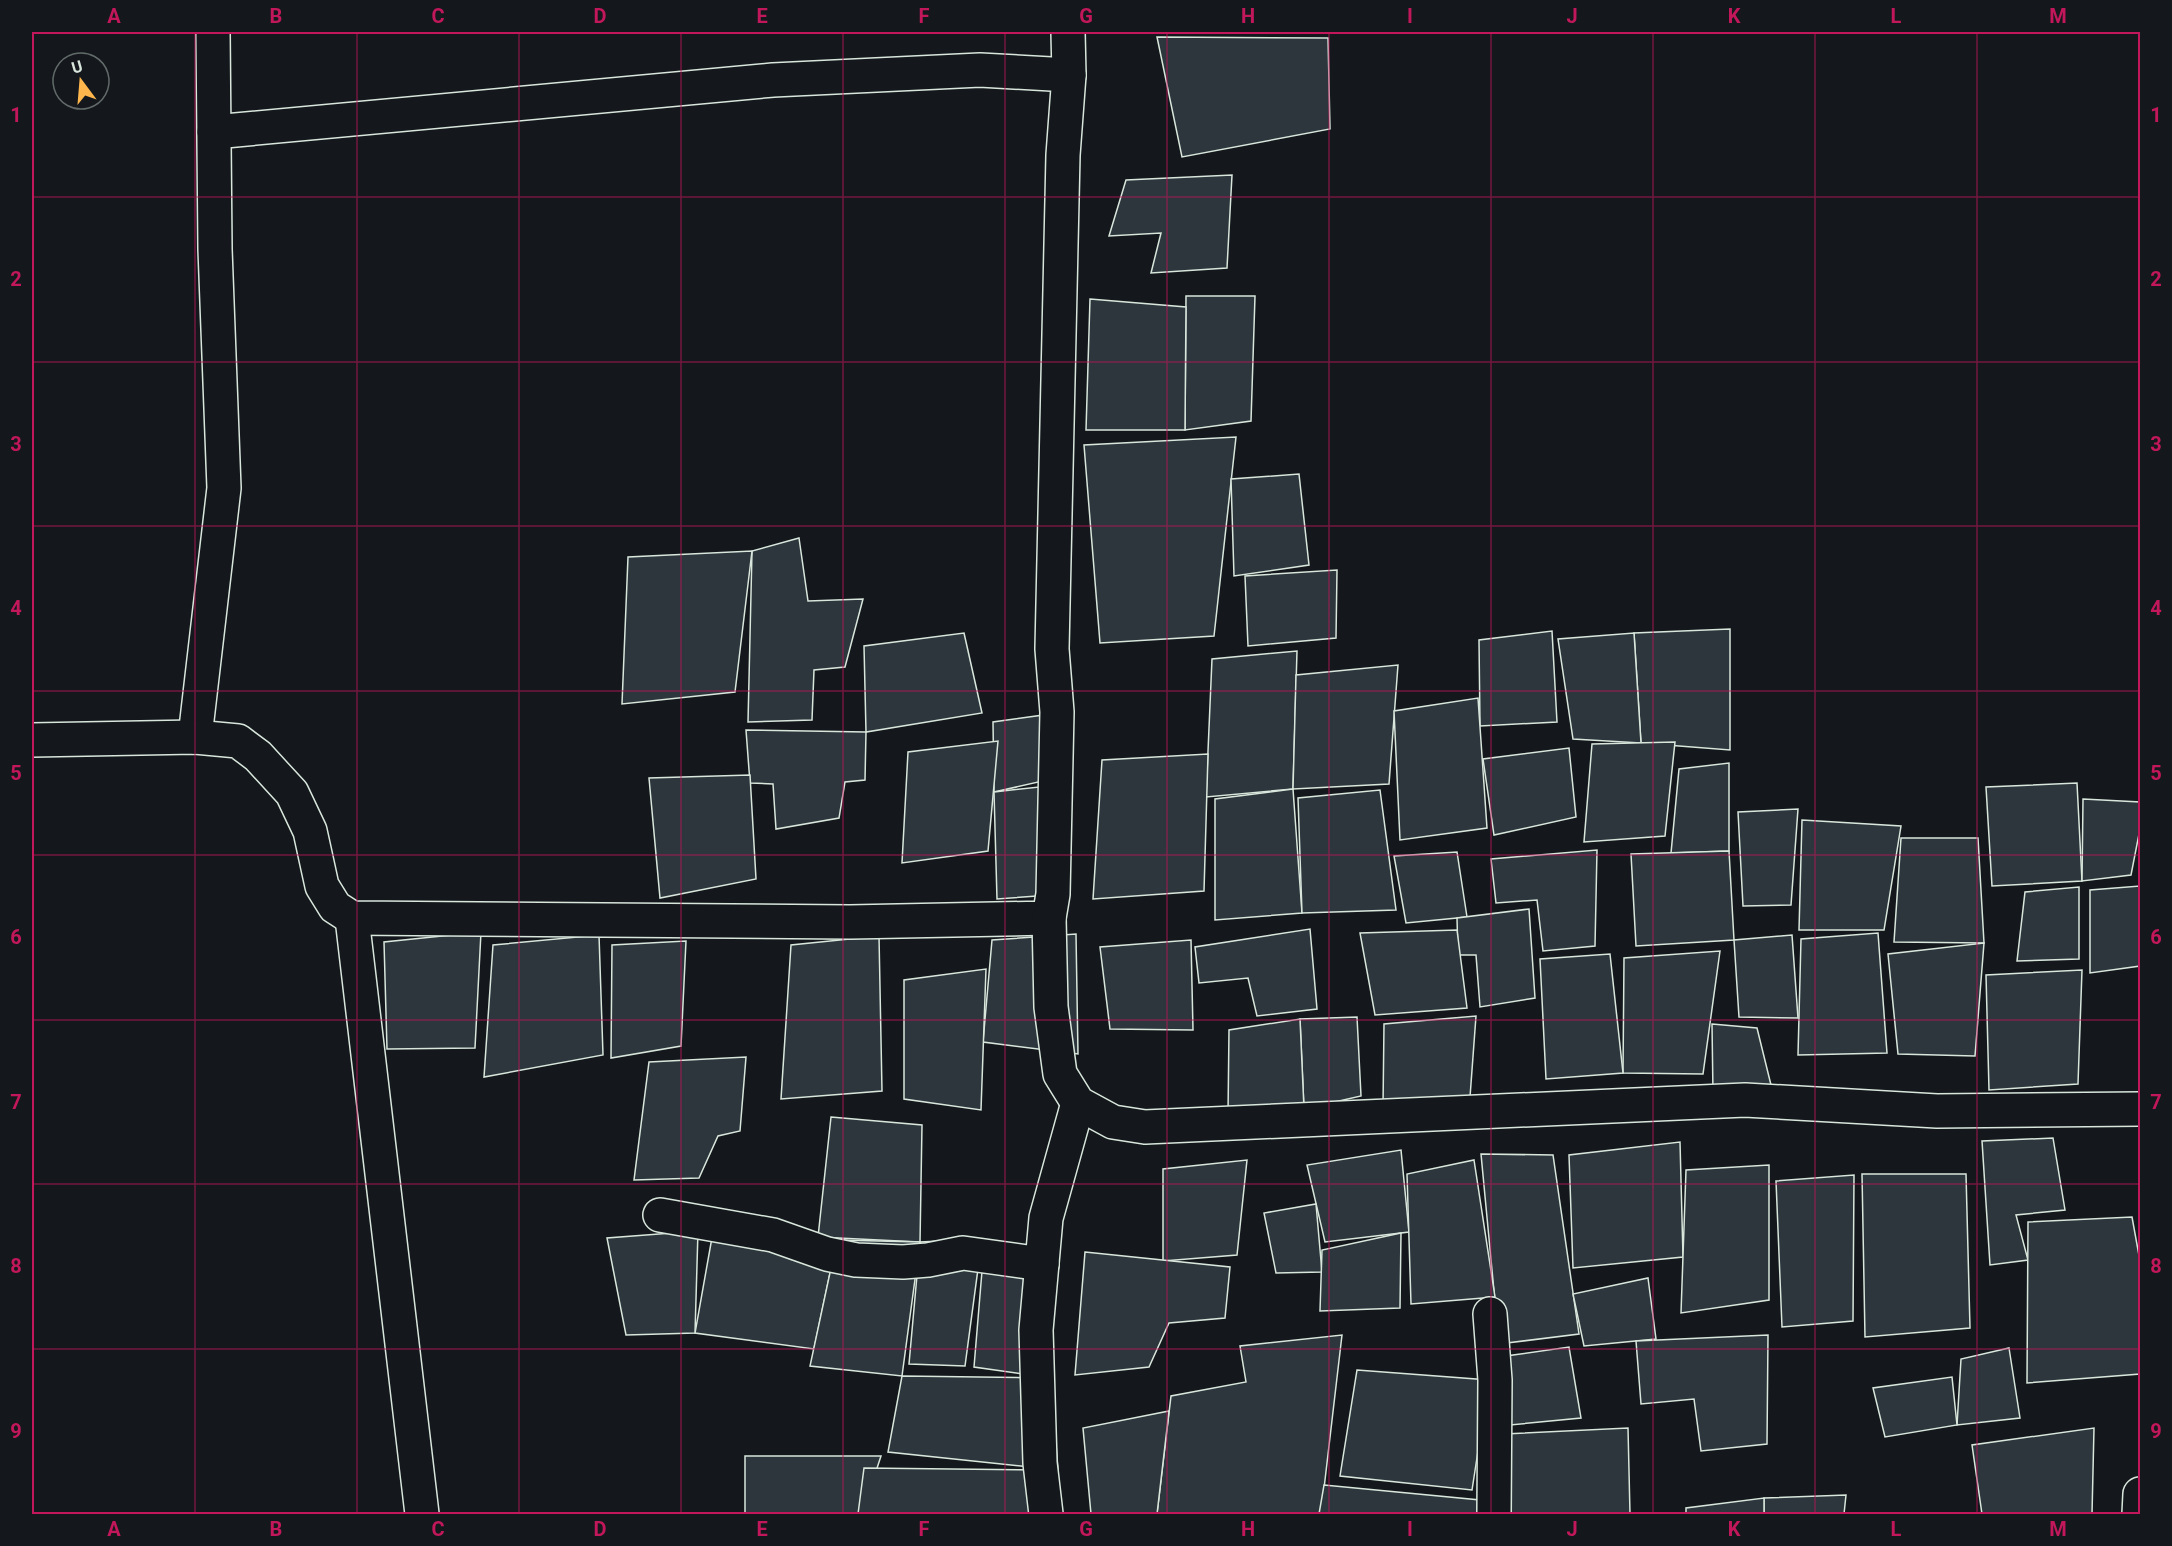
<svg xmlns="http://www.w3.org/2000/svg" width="2172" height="1546" font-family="Roboto,sans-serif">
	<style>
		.building { fill: #2c363c; stroke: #d8e6dc; stroke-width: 1.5 }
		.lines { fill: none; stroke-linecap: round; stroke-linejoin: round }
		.minor-casing { stroke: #d8e6dc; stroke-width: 36 }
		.minor { stroke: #14181c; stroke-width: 33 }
		.grid { fill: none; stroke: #c2185b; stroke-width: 1.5; stroke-opacity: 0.55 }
		.neatline { fill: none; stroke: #c2185b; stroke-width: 2 }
		.grid-label { font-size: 20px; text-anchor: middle; font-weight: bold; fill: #c2185b }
	</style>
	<rect width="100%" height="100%" fill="#14181c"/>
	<g class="building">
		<path d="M1157 37 1328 38 1330 129 1182 157Z"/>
		<path d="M1232 175 1227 268 1151 273 1161 233 1109 236 1126 180Z"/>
		<path d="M1186 296H1255L1251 421 1185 430Z"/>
		<path d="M1090 299 1186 307 1185 430H1086Z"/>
		<path d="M1236 437 1214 636 1100 643 1084 445Z"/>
		<path d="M1299 474 1309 565 1234 576 1231 479Z"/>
		<path d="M799 538 808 601 863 599 845 667 814 670 812 720 748 722 752 551Z"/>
		<path d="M752 551 735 692 622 704 628 557Z"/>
		<path d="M1337 570 1336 638 1248 646 1245 576Z"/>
		<path d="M1730 629V750L1641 743 1634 633Z"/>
		<path d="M1552 631 1557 722 1480 726 1479 640Z"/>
		<path d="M964 633 982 713 866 732 864 646Z"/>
		<path d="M1634 633 1641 743 1573 739 1558 639Z"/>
		<path d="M1297 651 1293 789 1206 797 1212 659Z"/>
		<path d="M1398 665 1389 784 1293 789 1296 675Z"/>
		<path d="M1478 698 1487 828 1400 840 1394 711Z"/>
		<path d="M1051 714 1043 781 994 792 993 722Z"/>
		<path d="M746 730 866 732 865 780 845 782 839 818 776 829 773 784 750 783Z"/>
		<path d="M998 741 988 851 902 863 908 752Z"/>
		<path d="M1675 742 1665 836 1584 842 1592 744Z"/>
		<path d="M1569 748 1576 817 1494 835 1483 759Z"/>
		<path d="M1208 754 1204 891 1093 899 1102 760Z"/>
		<path d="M1729 763V851L1671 853 1679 769Z"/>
		<path d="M750 775 756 879 660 898 649 778Z"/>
		<path d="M2077 783 2082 881 1992 886 1986 787Z"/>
		<path d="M1039 787 1051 895 997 899 994 792Z"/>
		<path d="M1293 789 1302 913 1215 920V799Z"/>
		<path d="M1380 790 1396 910 1302 913 1298 798Z"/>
		<path d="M2083 799 2140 802V829L2131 875 2082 881Z"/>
		<path d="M1798 809 1791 905 1743 906 1738 812Z"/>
		<path d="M1802 820 1901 826 1884 930H1799Z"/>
		<path d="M1901 838H1978L1984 943 1894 942Z"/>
		<path d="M1597 850 1595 946 1543 951 1537 900 1496 903 1491 859Z"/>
		<path d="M1729 851 1734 940 1636 946 1631 854Z"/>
		<path d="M1457 852 1467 917 1406 923 1394 856Z"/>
		<path d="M2140 886V966L2090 973V890Z"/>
		<path d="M2079 887V959L2017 961 2025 892Z"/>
		<path d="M1529 909 1535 998 1480 1007 1476 955H1458L1457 918Z"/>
		<path d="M1310 929 1317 1009 1257 1016 1248 978 1199 983 1195 947Z"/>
		<path d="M1457 930 1467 1008 1375 1015 1360 933Z"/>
		<path d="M481 932 475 1048 387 1049 384 942Z"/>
		<path d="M1878 933 1887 1053 1798 1055 1801 939Z"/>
		<path d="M1076 934 1078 1054 983 1042 992 940Z"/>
		<path d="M599 935 603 1055 484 1077 493 945Z"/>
		<path d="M1792 935 1798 1018 1739 1017 1734 940Z"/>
		<path d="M879 936 882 1091 781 1099 791 945Z"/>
		<path d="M1191 940 1193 1030 1110 1029 1100 947Z"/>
		<path d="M686 941 681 1046 611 1058 612 945Z"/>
		<path d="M1984 943 1975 1056 1898 1054 1888 954Z"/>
		<path d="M1720 951 1703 1074 1623 1073 1624 958Z"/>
		<path d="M1610 954 1623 1073 1546 1079 1540 959Z"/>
		<path d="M986 969 981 1110 904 1099V980Z"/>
		<path d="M2082 970 2078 1084 1989 1090 1986 975Z"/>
		<path d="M1476 1016 1470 1097 1383 1107 1384 1024Z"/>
		<path d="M1357 1017 1361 1096 1304 1109 1300 1019Z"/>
		<path d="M1300 1019 1304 1109 1228 1114 1229 1030Z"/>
		<path d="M1712 1024 1757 1028 1771 1085 1713 1094Z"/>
		<path d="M746 1057 740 1131 718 1136 699 1178 634 1180 649 1062Z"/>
		<path d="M831 1117 922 1125 920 1242 818 1237Z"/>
		<path d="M2053 1138 2065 1210 2016 1215 2028 1260 1990 1265 1982 1141Z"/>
		<path d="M1680 1142 1683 1257 1573 1268 1569 1155Z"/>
		<path d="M1401 1150 1409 1232 1325 1242 1307 1165Z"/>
		<path d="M1481 1154 1553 1155 1579 1334 1499 1344Z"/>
		<path d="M1247 1160 1237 1255 1163 1261V1169Z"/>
		<path d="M1474 1160 1495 1297 1411 1304 1407 1174Z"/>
		<path d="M1769 1165V1300L1681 1313 1686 1170Z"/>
		<path d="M1862 1174H1966L1970 1328 1865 1337Z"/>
		<path d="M1854 1175 1853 1321 1782 1327 1776 1181Z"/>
		<path d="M1316 1204 1322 1272 1276 1273 1264 1213Z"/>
		<path d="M716 1215 837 1240 814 1349 695 1333Z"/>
		<path d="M2132 1217 2140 1261V1374L2027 1383 2028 1222Z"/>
		<path d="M698 1231 695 1333 626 1335 607 1238Z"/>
		<path d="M1401 1233 1400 1308 1320 1311 1322 1250Z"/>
		<path d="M982 1239 965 1366 909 1364 920 1242Z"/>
		<path d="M837 1240 920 1242 902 1376 810 1366Z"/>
		<path d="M1085 1252 1230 1267 1225 1318 1169 1323 1149 1367 1075 1375Z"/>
		<path d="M1054 1262 1051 1378 974 1367 982 1271Z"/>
		<path d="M1648 1278 1656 1339 1584 1346 1573 1294Z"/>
		<path d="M1342 1335 1321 1514H1157L1171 1396 1246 1382 1240 1346Z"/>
		<path d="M1768 1335 1767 1444 1701 1451 1694 1399 1641 1404 1636 1341Z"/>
		<path d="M1569 1347 1581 1418 1510 1425 1506 1356Z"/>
		<path d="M2009 1348 2020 1418 1957 1425 1961 1359Z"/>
		<path d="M1357 1370 1489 1380 1472 1490 1340 1476Z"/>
		<path d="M902 1376 1051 1378 1058 1470 888 1452Z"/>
		<path d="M1952 1377 1957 1425 1885 1437 1873 1388Z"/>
		<path d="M1169 1411 1157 1514H1091L1083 1428Z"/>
		<path d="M1628 1428 1630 1514H1504V1434Z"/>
		<path d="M2094 1428 2092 1514H1982L1972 1445Z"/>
		<path d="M745 1456H881L862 1514H745Z"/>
		<path d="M864 1468 1051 1470 1044 1514H858Z"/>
		<path d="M1324 1485 1480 1500V1514H1319Z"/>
		<path d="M1846 1495 1844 1514H1764V1498Z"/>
		<path d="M1764 1498V1514H1686V1508Z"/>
	</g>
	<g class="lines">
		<defs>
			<g id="minor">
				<path d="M214 132 773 80 980 70 1069 75"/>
				<path d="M195 737 224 488 215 249 213 32"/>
				<path d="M32 740 195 737 238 741 258 756 292 793 310 831 322 886 335 907 352 918 850 922 1049 918 1053 894 1057 712 1052 649 1063 155 1069 75 1068 32"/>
				<path d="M352 918 422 1514"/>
				<path d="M1049 918 1051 1007 1060 1074 1078 1103 1113 1122 1145 1127 1745 1100 1937 1111 2140 1109"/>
				<path d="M660 1215 773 1235 827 1254 856 1260 903 1262 928 1260 963 1253 1042 1264"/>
				<path d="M1490 1314 1495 1380 1494 1514"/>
				<path d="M1046 1514 1040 1463 1036 1330 1046 1218 1078 1103"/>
				<path d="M2139 1514 2140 1494"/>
			</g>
		</defs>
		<use href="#minor" class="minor-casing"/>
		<use href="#minor" class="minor"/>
	</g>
	<path class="grid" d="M195 32V1514M357 32V1514M519 32V1514M681 32V1514M843 32V1514M1005 32V1514M1167 32V1514M1329 32V1514M1491 32V1514M1653 32V1514M1815 32V1514M1977 32V1514M32 197H2140M32 362H2140M32 526H2140M32 691H2140M32 855H2140M32 1020H2140M32 1184H2140M32 1349H2140"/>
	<rect width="2172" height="1546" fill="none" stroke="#14181c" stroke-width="66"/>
	<g transform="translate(81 81) rotate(344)"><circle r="28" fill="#14181c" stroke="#626a69" stroke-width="1.5"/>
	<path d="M0-4.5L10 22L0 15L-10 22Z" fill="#ffb74d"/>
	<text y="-9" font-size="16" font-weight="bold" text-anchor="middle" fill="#d8e6dc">U</text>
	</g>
	<rect x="33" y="33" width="2106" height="1480" class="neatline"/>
	<g class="grid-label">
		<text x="114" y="23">A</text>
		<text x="276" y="23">B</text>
		<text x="438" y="23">C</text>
		<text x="600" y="23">D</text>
		<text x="762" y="23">E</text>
		<text x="924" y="23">F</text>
		<text x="1086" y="23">G</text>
		<text x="1248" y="23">H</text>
		<text x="1410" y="23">I</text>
		<text x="1572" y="23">J</text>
		<text x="1734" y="23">K</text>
		<text x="1896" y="23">L</text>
		<text x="2058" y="23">M</text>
		<text x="16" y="122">1</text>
		<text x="2156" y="122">1</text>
		<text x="16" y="286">2</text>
		<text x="2156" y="286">2</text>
		<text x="16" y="451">3</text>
		<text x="2156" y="451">3</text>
		<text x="16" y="615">4</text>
		<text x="2156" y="615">4</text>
		<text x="16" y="780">5</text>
		<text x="2156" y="780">5</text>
		<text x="16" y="944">6</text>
		<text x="2156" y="944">6</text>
		<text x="16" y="1109">7</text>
		<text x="2156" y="1109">7</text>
		<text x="16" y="1273">8</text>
		<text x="2156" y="1273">8</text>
		<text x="16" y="1438">9</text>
		<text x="2156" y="1438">9</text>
		<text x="114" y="1536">A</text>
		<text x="276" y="1536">B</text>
		<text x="438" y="1536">C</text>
		<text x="600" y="1536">D</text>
		<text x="762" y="1536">E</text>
		<text x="924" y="1536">F</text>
		<text x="1086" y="1536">G</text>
		<text x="1248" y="1536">H</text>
		<text x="1410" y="1536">I</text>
		<text x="1572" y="1536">J</text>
		<text x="1734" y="1536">K</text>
		<text x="1896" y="1536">L</text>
		<text x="2058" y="1536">M</text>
	</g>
</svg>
